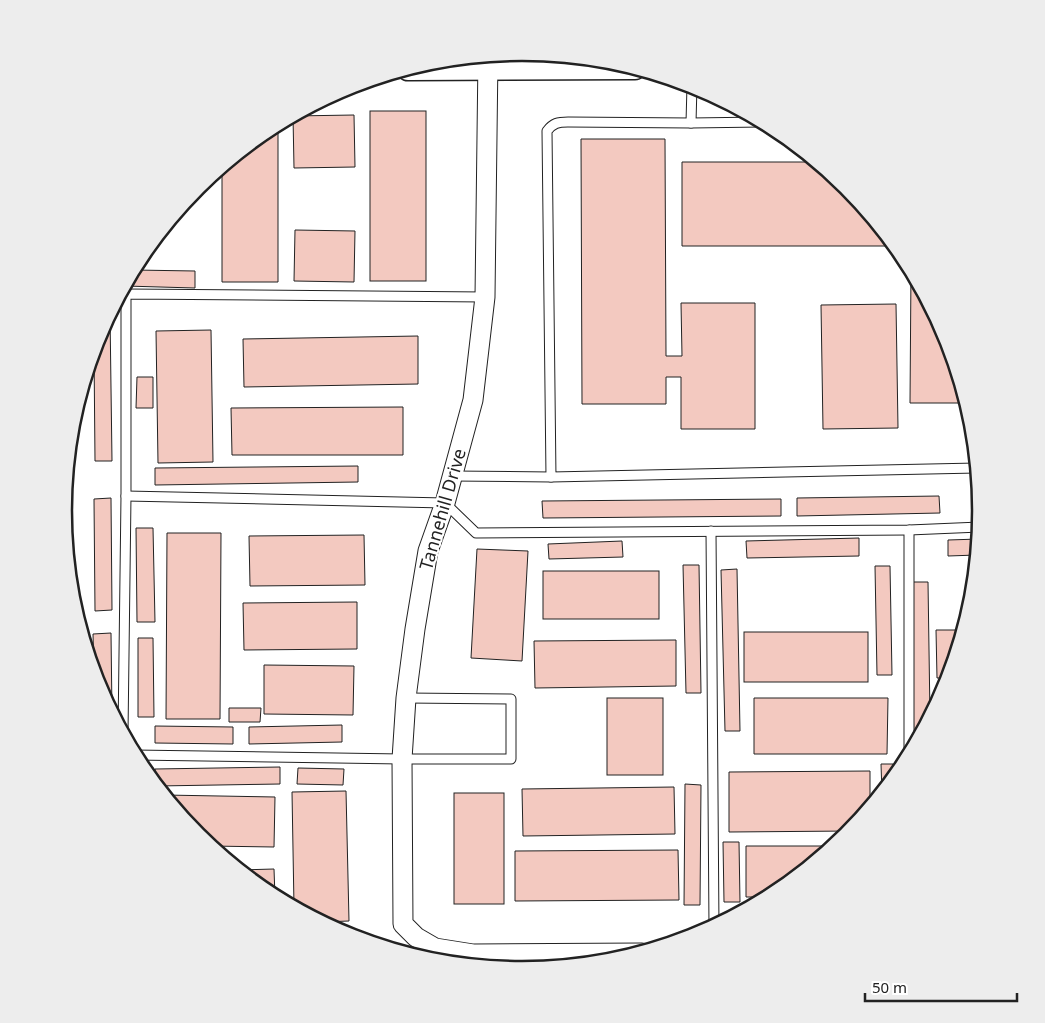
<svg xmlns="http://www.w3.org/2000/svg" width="1045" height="1023" font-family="'Noto Sans',sans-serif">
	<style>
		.building { fill: #f3c9c0; stroke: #222 }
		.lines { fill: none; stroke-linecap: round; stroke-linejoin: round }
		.service-casing { stroke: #222; stroke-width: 11 }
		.minor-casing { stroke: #222; stroke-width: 21 }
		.tertiary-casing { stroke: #222; stroke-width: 25 }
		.service { stroke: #fff; stroke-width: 9 }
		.minor { stroke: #fff; stroke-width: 19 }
		.tertiary { stroke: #fff; stroke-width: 22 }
		.labels { text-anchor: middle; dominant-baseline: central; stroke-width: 4; stroke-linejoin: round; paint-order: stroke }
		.street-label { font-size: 18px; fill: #222; stroke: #fff }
		.rim { fill: none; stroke: #222; stroke-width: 2.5 }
	</style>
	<rect width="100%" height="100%" fill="#fff"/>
	<g class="building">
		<rect x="370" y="111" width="56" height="170"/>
		<path d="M354 115 355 167 294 168 293 116Z"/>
		<path d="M278 124V282H222V167L268 130Z"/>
		<path d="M581 139H665L666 356H682L681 303H755V429H681V377H666V404H582Z"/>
		<path d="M682 162H816L847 187 895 246H682Z"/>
		<path d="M295 230 355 231 354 282 294 281Z"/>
		<path d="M911 269 947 336 967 403H910Z"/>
		<path d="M134 270 195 271V288L125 286Z"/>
		<path d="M896 304 898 428 823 429 821 305Z"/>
		<path d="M110 314 112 461H95L94 351 99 336Z"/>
		<path d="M211 330 213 462 158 463 156 331Z"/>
		<path d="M418 336V384L244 387 243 339Z"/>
		<path d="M137 377H153V408H136Z"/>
		<path d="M403 407V455H232L231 408Z"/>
		<path d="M358 466V482L155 485V468Z"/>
		<path d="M939 496 940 513 797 516V498Z"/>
		<path d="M111 498 112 610 95 611 94 499Z"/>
		<path d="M781 499V516L543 518 542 501Z"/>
		<path d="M136 528H153L155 622H137Z"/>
		<path d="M167 533H221L220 719H166Z"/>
		<path d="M364 535 365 585 250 586 249 536Z"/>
		<path d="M859 538V556L747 558 746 541Z"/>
		<path d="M979 539 977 555 948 556V540Z"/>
		<path d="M622 541 623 557 549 559 548 544Z"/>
		<path d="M477 549 528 551 522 661 471 658Z"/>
		<path d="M683 565H699L701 693H686Z"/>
		<path d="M875 566H890L892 675H877Z"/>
		<path d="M737 569 740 731H725L721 570Z"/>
		<rect x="543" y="571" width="116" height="48"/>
		<path d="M911 582H928L930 717 914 747Z"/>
		<path d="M357 602V649L244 650 243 603Z"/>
		<path d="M936 630H964L949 678H937Z"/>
		<rect x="744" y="632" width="124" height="50"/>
		<path d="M111 633 112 713 98 687 94 672 93 634Z"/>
		<path d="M138 638H153L154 717H138Z"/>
		<path d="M676 640V686L535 688 534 641Z"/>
		<path d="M264 665 354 666 353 715 264 714Z"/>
		<rect x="607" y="698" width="56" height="77"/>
		<path d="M754 698H888L887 754H754Z"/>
		<path d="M229 708H261L260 722H229Z"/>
		<path d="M342 725V742L249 744V727Z"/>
		<path d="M155 726 233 727V744L155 743Z"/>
		<path d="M881 764H893L894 779 882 794Z"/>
		<path d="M280 767V784L157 786 155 784V769Z"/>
		<path d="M298 768 344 769 343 785 297 784Z"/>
		<path d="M870 771V808L851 831 729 832V772Z"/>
		<path d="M685 784 701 785 700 905H684Z"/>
		<path d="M674 787 675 834 523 836 522 789Z"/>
		<path d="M346 791 349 921 322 922 294 907 292 792Z"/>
		<rect x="454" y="793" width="50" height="111"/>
		<path d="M164 795 275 797 274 847 210 846 198 836Z"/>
		<path d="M723 842H739L740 902H724Z"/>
		<path d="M746 846H835L777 893 771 897H746Z"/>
		<path d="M678 850 679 900 515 901V851Z"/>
		<path d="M274 869 275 897 267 893 239 870Z"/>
	</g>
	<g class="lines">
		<defs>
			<g id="service">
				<path d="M692 85 691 123 568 122C558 122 553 123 547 131L551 477 977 468"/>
				<path d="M691 123 762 122"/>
				<path d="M452 476 551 477"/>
				<path d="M126 496 445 503 476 533 909 530 980 527"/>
				<path d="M909 530V757"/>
				<path d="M711 531 714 927"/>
				<path d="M123 734 126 496V294L485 297"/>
				<path d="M134 755 402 759H511V699L406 698"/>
				<path d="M439 949 446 963"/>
			</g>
			<path id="minor" d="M488 56 485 297 473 400 445 503 428 551 415 629 406 698 402 759 403 924 416 937 435 948 473 954 642 953"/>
			<path id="tertiary" d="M408 69 635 68"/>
		</defs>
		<use href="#service" class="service-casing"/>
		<use href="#minor" class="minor-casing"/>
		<use href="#tertiary" class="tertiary-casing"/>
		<use href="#service" class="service"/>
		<use href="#minor" class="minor"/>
		<use href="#tertiary" class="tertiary"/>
	</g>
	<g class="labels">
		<g class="street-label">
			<text transform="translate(442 509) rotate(-74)">Tannehill Drive</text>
		</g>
	</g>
	<path d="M0 0H1045V1023H0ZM72 511a450 450 0 1 1 900 0a450 450 0 1 1-900 0Z" fill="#ededed" fill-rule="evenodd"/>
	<path class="rim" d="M72 511a450 450 0 1 1 900 0a450 450 0 1 1-900 0Z"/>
	<path d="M865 993v8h152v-8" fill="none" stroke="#222222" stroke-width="2.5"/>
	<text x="872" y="993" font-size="15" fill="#222222" stroke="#ffffff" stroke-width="4" paint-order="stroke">50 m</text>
</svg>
